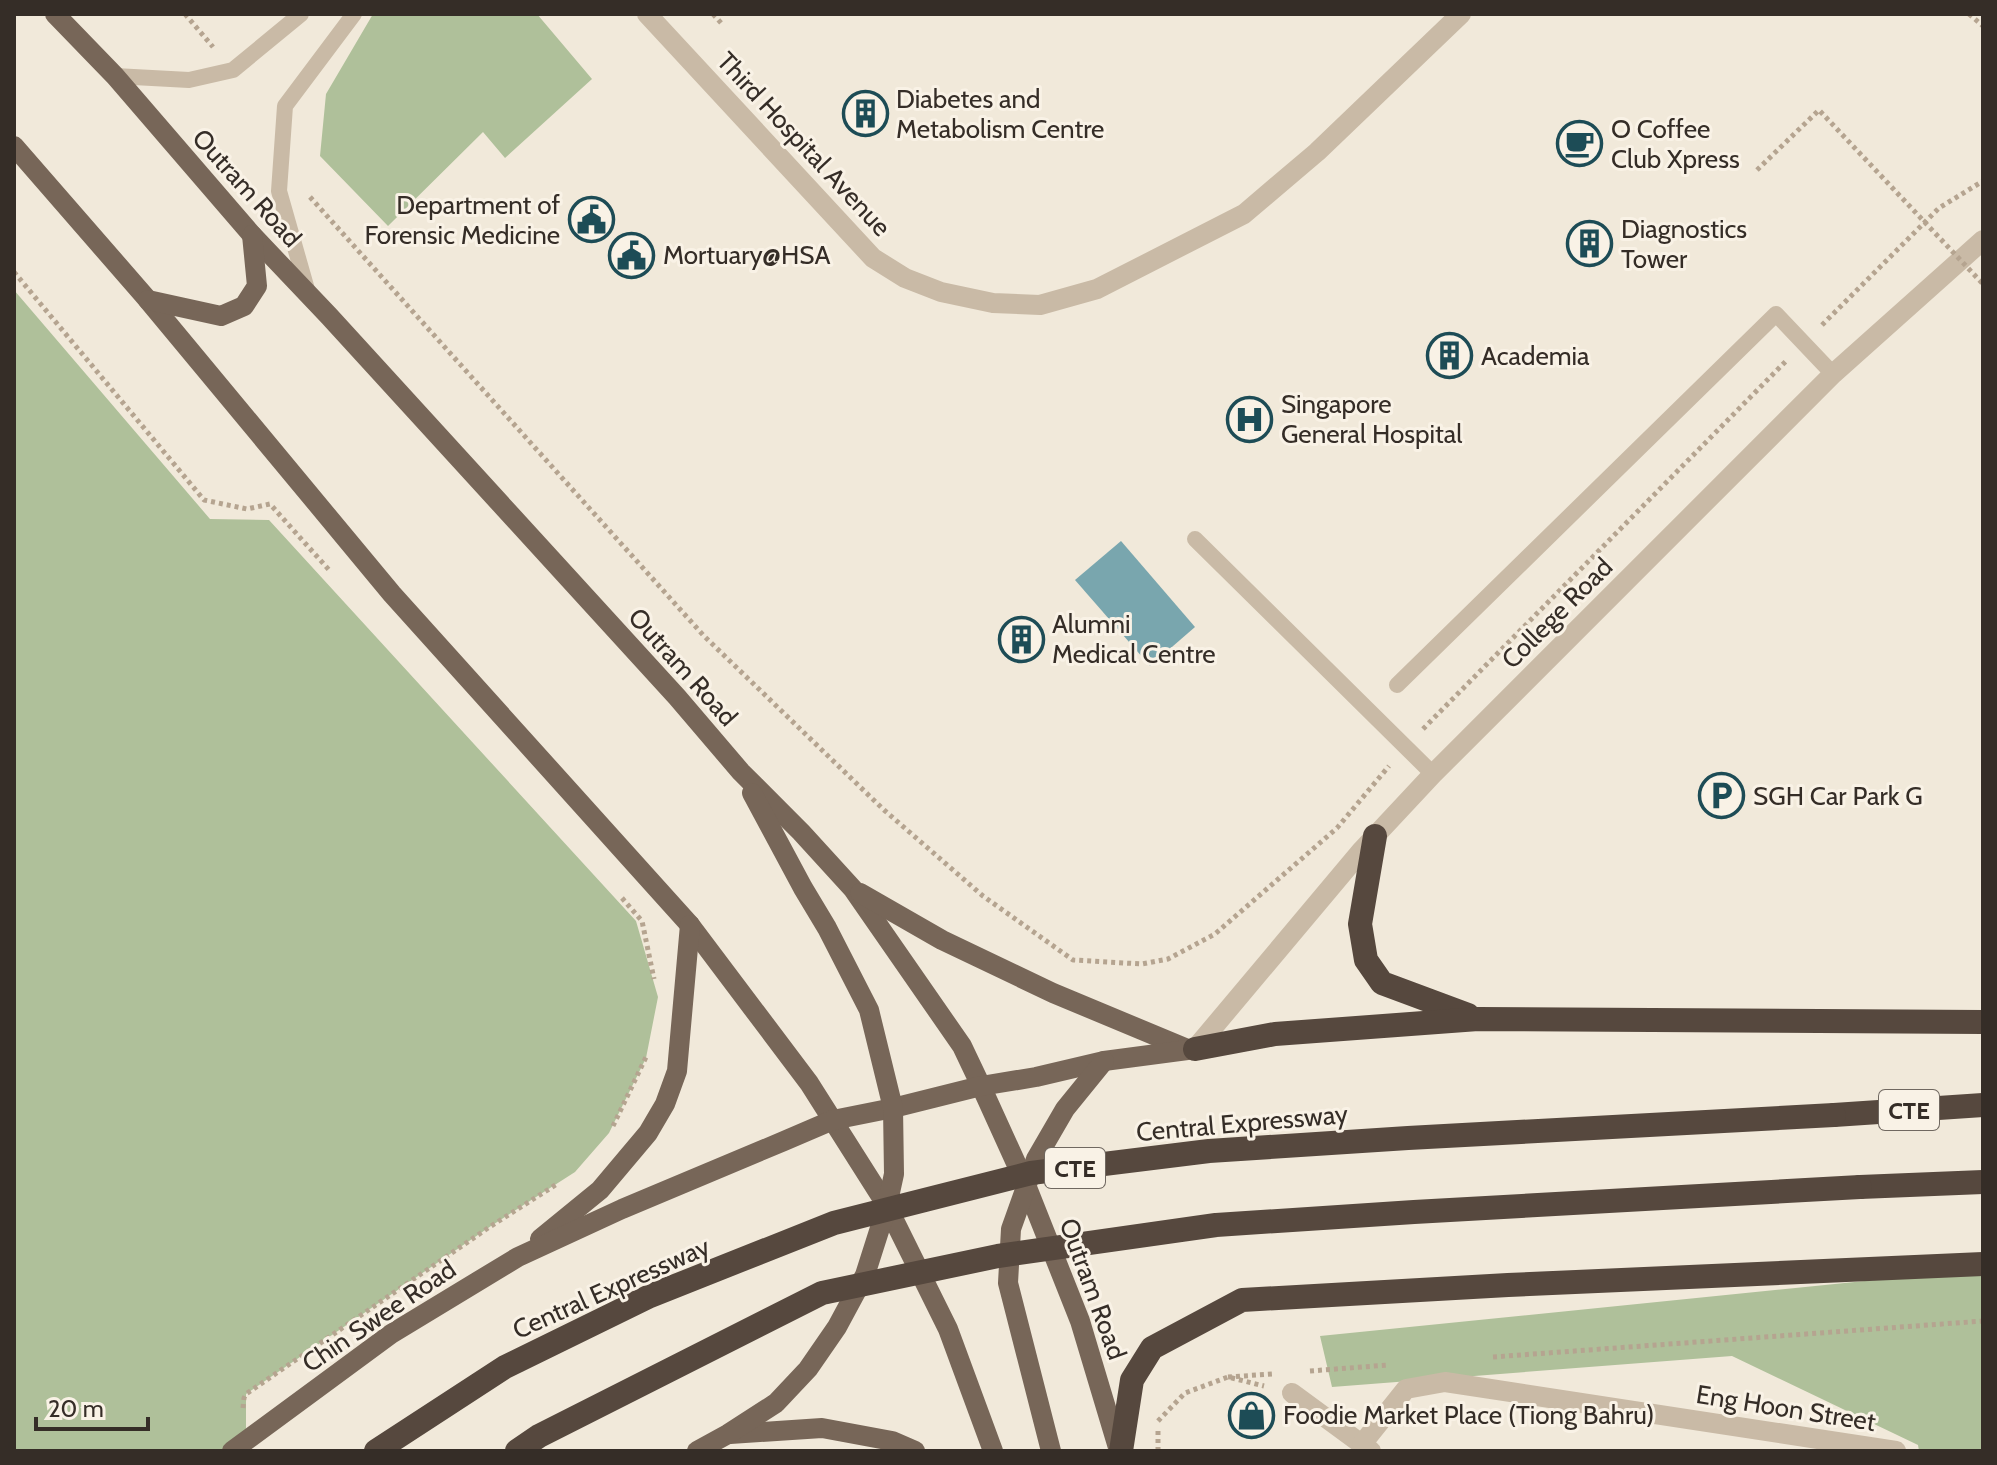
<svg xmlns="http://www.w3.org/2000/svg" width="1997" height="1465" font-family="Cabin,sans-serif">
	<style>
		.green { fill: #afc09a }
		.water { fill: #79a6ae }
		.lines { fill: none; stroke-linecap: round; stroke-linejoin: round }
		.path { stroke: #b5a490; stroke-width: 5; stroke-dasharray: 4 4; stroke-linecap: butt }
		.lane { stroke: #c9baa6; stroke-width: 16 }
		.street { stroke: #c9baa6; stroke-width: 20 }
		.primary { stroke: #776658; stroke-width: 20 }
		.highway { stroke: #56483e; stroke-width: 24 }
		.path-bridge { stroke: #b5a490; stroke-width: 5; stroke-dasharray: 4 4; stroke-linecap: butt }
		.highway-bridge { stroke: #56483e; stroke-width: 24 }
		.labels { text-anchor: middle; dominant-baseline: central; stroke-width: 6; stroke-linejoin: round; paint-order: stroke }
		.shield { fill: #f9f2e6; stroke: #706860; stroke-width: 2 }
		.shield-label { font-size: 24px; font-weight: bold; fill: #352d27 }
		.poi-label { font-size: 26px; fill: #352d27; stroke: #f9f2e6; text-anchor: start }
		.street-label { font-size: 26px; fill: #352d27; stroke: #f9f2e6 }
	</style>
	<rect width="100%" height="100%" fill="#f1e9da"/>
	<g class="green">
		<path d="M373 14H537L592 79 505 158 483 132 388 226 320 156 326 94Z"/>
		<path d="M14 290 210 519 269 520 636 921 658 997 646 1058 609 1133 575 1172 491 1226 246 1394V1441L232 1451H14Z"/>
		<path d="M1983 1269V1451H1919L1918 1445 1732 1356 1332 1387 1320 1336Z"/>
	</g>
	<path class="water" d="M1121 541 1195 627 1150 666 1075 580Z"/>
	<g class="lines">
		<g class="path">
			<path d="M185 14 213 47"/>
			<path d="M713 14 722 24"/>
			<path d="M1969 14 1983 26"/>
			<path d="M310 197 704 636 884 810 983 896 1073 960 1142 964 1168 959 1215 934 1337 828 1389 766"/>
			<path d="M14 272 204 500 247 509 270 504 330 571"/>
			<path d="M1822 325 1939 208 1983 181"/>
			<path d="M1423 729 1787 360"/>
			<path d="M622 898 642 921 654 979"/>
			<path d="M613 1126 647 1055"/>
			<path d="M1493 1357 1983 1321"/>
			<path d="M1310 1371 1388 1365"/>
			<path d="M1228 1377 1272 1374"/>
			<path d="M243 1408 244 1398 246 1394 491 1226 557 1184"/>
			<path d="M1158 1421 1185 1393 1228 1377 1264 1386"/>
			<path d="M1158 1451V1431"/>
		</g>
		<g class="lane">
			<path d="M115 76 189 80 233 70 301 14"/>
			<path d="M308 293 279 191 285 106 354 14"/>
			<path d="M1195 539 1433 774"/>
			<path d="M1397 685 1776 314 1833 374"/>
		</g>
		<g class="street">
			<path d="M647 14 873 258 905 278 941 292 993 303 1040 305 1097 289 1244 214 1317 152 1461 14"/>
			<path d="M1195 1049 1362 850 1433 774 1833 374 1983 240"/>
			<path d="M1292 1393 1371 1451"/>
			<path d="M1362 1444 1406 1389 1445 1382 1896 1451"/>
		</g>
		<g class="primary">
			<path d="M55 14 115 76 252 235 329 316 677 697 741 772 801 832 853 889 962 1046 981 1086 1026 1185 1080 1321 1119 1451"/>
			<path d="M14 146 148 300 392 594 690 925 809 1083 887 1206 948 1329 993 1451"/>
			<path d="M148 300 221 316 244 306 257 286 252 235"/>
			<path d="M860 893 942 940 1053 993 1185 1048"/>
			<path d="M540 1239 600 1190 648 1133 665 1104 677 1071 690 925"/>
			<path d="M730 1434 822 1428 892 1441 915 1451"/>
			<path d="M232 1451 391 1334 518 1257 622 1209 784 1141 833 1120 893 1108 981 1086 1036 1077 1104 1061 1195 1049"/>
			<path d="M697 1451 728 1434 776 1403 808 1369 837 1327 865 1275 887 1206 894 1174 893 1108 869 1010 827 928 803 888 752 793"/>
			<path d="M1051 1451 1008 1283 1011 1229 1036 1159 1065 1109 1104 1061"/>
		</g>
		<g class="highway">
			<path d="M1375 836 1360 924 1366 960 1382 983 1468 1015"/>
			<path d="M1195 1049 1275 1034 1478 1019 1983 1022"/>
			<path d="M1834 1115 1983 1105"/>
			<path d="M1860 1187 1983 1182"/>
			<path d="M1121 1451 1132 1380 1152 1348 1242 1300 1508 1285 1983 1264"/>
		</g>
		<path class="path-bridge" d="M1757 170 1819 110 1983 284"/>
		<g class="highway-bridge">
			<path d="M376 1451 505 1367 650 1296 834 1223 1031 1173 1209 1151 1408 1138 1834 1115"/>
			<path d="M517 1451 539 1436 822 1293 998 1256 1216 1225 1414 1212 1860 1187"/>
		</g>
	</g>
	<defs>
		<symbol id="building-ring" viewBox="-11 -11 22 22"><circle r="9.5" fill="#f9f2e6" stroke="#1d4c56" stroke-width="1.5"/><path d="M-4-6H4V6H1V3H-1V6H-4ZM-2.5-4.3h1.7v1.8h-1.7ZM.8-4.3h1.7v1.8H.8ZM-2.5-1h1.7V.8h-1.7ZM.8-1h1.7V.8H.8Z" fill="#1d4c56"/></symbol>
		<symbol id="cafe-ring" viewBox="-11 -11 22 22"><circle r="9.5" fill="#f9f2e6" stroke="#1d4c56" stroke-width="1.5"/><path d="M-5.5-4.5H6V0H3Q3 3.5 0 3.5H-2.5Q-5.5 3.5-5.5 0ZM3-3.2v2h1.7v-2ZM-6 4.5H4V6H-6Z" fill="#1d4c56"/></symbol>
		<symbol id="civic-ring" viewBox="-11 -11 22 22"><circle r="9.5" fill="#f9f2e6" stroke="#1d4c56" stroke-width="1.5"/><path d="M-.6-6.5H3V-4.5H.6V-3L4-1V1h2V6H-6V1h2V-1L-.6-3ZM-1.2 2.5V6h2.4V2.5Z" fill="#1d4c56"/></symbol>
		<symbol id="hospital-ring" viewBox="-11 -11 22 22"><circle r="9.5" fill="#f9f2e6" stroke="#1d4c56" stroke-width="1.5"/><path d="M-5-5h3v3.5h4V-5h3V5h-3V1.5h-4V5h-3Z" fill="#1d4c56"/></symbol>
		<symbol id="parking-ring" viewBox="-11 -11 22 22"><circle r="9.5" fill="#f9f2e6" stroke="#1d4c56" stroke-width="1.5"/><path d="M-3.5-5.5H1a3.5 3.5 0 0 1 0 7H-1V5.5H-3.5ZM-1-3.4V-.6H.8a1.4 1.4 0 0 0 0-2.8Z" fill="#1d4c56"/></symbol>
		<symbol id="shop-ring" viewBox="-11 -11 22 22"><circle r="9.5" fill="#f9f2e6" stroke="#1d4c56" stroke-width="1.5"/><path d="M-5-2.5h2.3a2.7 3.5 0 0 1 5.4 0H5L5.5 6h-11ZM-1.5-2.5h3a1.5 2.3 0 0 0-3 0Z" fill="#1d4c56"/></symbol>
	</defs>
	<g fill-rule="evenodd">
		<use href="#building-ring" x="840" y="88" width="51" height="51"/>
		<use href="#cafe-ring" x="1554" y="118" width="51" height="51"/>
		<use href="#civic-ring" x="566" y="194" width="51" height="51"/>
		<use href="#building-ring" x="1564" y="218" width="51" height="51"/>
		<use href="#civic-ring" x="606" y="230" width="51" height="51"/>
		<use href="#building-ring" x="1424" y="330" width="51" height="51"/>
		<use href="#hospital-ring" x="1224" y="394" width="51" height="51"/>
		<use href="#building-ring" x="996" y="614" width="51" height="51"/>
		<use href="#parking-ring" x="1696" y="770" width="51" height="51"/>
		<use href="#shop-ring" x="1226" y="1390" width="51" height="51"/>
	</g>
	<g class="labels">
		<g class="shield">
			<rect x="1879" y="1090" width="60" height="40" rx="6"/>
			<rect x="1045" y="1148" width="60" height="40" rx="6"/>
		</g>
		<g class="shield-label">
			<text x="1909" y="1110">CTE</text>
			<text x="1075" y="1168">CTE</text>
		</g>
		<g class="poi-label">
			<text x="896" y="99">Diabetes and<tspan x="896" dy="30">Metabolism Centre</tspan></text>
			<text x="1611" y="129">O Coffee<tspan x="1611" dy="30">Club Xpress</tspan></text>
			<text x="560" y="205" text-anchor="end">Department of<tspan x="560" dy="30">Forensic Medicine</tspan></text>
			<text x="1621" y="229">Diagnostics<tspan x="1621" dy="30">Tower</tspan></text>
			<text x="663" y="255">Mortuary@HSA</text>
			<text x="1481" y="356">Academia</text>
			<text x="1281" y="404">Singapore<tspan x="1281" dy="30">General Hospital</tspan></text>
			<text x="1052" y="624">Alumni<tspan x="1052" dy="30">Medical Centre</tspan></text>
			<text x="1753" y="796">SGH Car Park G</text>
			<text x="1283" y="1415">Foodie Market Place (Tiong Bahru)</text>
		</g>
		<g class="street-label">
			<text transform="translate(804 144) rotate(47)">Third Hospital Avenue</text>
			<text transform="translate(247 188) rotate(48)">Outram Road</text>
			<text transform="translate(1557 613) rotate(-45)">College Road</text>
			<text transform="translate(683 667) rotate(48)">Outram Road</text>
			<text transform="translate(1242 1123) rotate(-5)">Central Expressway</text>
			<text transform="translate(611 1288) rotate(-24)">Central Expressway</text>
			<text transform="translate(1093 1289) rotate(70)">Outram Road</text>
			<text transform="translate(379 1316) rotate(-34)">Chin Swee Road</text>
			<text transform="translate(1786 1408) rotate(9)">Eng Hoon Street</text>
		</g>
	</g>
	<rect width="1997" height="1465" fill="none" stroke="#352d27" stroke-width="32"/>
	<path d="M36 1417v12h112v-12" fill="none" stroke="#352d27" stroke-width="4"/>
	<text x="48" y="1417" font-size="24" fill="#352d27" stroke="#f9f2e6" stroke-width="6" paint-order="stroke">20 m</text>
</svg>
